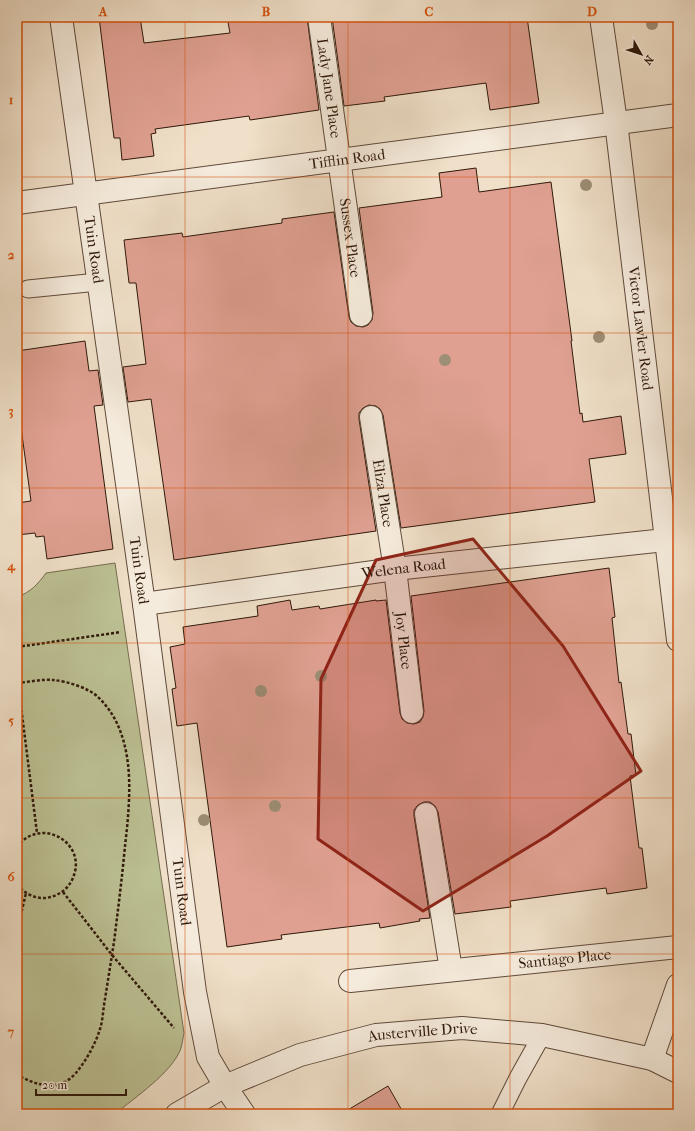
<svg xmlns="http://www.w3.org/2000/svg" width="695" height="1131" font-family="'IM FELL French Canon',serif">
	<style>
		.green { fill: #bcc194; stroke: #766c4f }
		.building { fill: #dfa091; stroke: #2f180a }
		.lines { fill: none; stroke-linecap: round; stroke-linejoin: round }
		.service-casing { stroke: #5f4a3a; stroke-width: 19 }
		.minor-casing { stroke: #5f4a3a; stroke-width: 24 }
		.tertiary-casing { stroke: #5f4a3a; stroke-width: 24 }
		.path { stroke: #2f180a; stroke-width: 2.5; stroke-dasharray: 3 2; stroke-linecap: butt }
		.service { stroke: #f5ebdc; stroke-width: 17 }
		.minor { stroke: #f5ebdc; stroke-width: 22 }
		.tertiary { stroke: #f5ebdc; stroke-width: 22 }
		.tree { fill: #9d8e76 }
		.marked { fill: #8f2418; fill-opacity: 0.2; stroke: #8f2418; stroke-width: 3; stroke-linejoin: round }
		.grid { fill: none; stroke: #d6520c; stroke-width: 1; stroke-opacity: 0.55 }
		.labels { text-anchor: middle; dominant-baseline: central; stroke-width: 3.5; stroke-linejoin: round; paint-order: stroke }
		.street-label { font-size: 15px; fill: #2f180a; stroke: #f5ebdc }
		.neatline { fill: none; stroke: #d6520c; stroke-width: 1.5 }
		.grid-label { font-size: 13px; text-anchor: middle; font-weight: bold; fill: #d6520c }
	</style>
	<rect width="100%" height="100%" fill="#f0e0c9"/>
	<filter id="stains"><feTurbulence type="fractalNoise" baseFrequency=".005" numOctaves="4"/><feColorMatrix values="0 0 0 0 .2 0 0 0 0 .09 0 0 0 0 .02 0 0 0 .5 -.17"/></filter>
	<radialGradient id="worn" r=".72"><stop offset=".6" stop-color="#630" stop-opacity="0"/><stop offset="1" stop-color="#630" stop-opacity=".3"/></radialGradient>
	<path class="green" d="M115 563 184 1033C183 1038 182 1044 181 1048 173 1072 134 1098 115 1114H17V597C31 592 38 584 46 573Z"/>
	<g class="building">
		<path d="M99 17H140L144 43 230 33 227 17H307L319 110 250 120 249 116 155 129 156 133 151 134 154 156 122 160 120 138H114Z"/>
		<path d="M332 17H527L539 103 490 110 486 83 384 97 385 101 344 106Z"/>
		<path d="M476 168 479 192 551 182 572 341H571L580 414 582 413 583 422 621 416 626 454 589 459 595 502 401 528 383 415 380 409 376 406 369 405 363 408 359 413V419L376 531 174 560 151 399 128 402 123 367 146 364 136 283H129L124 240 182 233 183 237 282 223V219L334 212 349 317 351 322 356 326 363 327 368 325 372 320 373 313 359 208 442 197 439 173Z"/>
		<path d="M85 341 89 371 98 370 103 405 94 406 113 549 47 559 44 536 36 537 35 533 17 535V503L31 501 17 398V351Z"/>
		<path d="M609 568 615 617 612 618 619 683 621 682 628 734H631L636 775 630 776 639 848H642L647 888 607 894 606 888 510 901 511 907 455 914 438 812 435 806 430 802H424L418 805 414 810V816L430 918 419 919 420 921 380 928 379 923 281 935 282 939 227 947 197 723 177 726 172 689 176 688 170 647 185 644 183 627 258 616 257 606 290 600 292 610 319 606 320 609 376 600V601L386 600 400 713 402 719 407 723 414 724 420 722 423 717 424 711 411 596Z"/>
		<path d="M388 1086 404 1114H341Z"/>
	</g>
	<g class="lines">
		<defs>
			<g id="service">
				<path d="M28 289 98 282"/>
				<path d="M500 1114 518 1078 542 1035"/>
			</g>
			<g id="minor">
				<path id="s1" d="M61 17 144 604 195 992 208 1057 225 1086 244 1114"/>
				<path id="s2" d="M319 17 361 315"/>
				<path id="s3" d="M601 17 616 122 678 640"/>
				<path id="s4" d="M17 203 678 115"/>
				<path id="s5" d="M371 417 395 569 412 712"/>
				<path id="s6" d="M144 604 395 569 665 540"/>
				<path d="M426 814 451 970"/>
				<path id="s7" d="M350 981 678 947"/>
				<path d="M652 1059 678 985"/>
			</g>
			<g id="tertiary">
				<path id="s8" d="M177 1114 225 1086 300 1055 376 1035 462 1028 542 1035 652 1059 678 1072"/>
			</g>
		</defs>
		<use href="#service" class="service-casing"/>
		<use href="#minor" class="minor-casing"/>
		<use href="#tertiary" class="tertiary-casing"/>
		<g class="path">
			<path d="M17 647 121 632"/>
			<path d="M17 675 37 833"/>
			<path d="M17 683C29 682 42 679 53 680 66 681 89 688 98 697 117 715 125 739 128 764 131 789 128 821 125 846 122 878 118 910 114 942 111 961 108 980 105 999 103 1009 103 1020 100 1029 95 1045 86 1061 75 1074 57 1093 37 1085 17 1075"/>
			<path d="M17 847C40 815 90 843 72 880 67 890 58 896 46 898 35 899 23 893 17 884"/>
			<path d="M63 892 112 955 174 1028"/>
			<path d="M17 931 26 893"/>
		</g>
		<use href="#service" class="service"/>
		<use href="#minor" class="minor"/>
		<use href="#tertiary" class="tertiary"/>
	</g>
	<g class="tree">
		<circle cx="652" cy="24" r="6"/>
		<circle cx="586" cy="185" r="6"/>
		<circle cx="599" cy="337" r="6"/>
		<circle cx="445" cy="360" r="6"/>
		<circle cx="321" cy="676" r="6"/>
		<circle cx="261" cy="691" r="6"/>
		<circle cx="275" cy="806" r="6"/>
		<circle cx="204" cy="820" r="6"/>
	</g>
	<path class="marked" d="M473 539 563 646 641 771 547 836 423 911 318 839 321 679 376 560Z"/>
	<path class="grid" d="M185 17V1114M348 17V1114M510 17V1114M17 177H678M17 333H678M17 488H678M17 643H678M17 798H678M17 954H678"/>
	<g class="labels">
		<g class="street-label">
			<text stroke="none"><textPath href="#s2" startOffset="72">Lady Jane Place</textPath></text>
			<text stroke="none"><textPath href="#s4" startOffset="333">Tifflin Road</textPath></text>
			<text stroke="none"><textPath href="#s2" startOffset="223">Sussex Place</textPath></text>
			<text stroke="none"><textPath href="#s1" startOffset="235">Tuin Road</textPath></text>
			<text stroke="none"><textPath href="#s3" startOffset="314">Victor Lawler Road</textPath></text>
			<text stroke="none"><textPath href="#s5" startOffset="77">Eliza Place</textPath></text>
			<text stroke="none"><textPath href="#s6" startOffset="262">Welena Road</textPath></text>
			<text stroke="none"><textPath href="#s1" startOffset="559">Tuin Road</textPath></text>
			<text stroke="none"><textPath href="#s5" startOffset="226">Joy Place</textPath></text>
			<text stroke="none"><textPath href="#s1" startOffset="883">Tuin Road</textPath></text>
			<text stroke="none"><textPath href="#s7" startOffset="216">Santiago Place</textPath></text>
			<text stroke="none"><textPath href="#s8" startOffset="262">Austerville Drive</textPath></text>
		</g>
	</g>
	<rect width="695" height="1131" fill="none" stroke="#f0e0c9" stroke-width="44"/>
	<g transform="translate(641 54) rotate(129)" stroke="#f5ebdc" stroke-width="3" paint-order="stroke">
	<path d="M0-3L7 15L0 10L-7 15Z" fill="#2f180a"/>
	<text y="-6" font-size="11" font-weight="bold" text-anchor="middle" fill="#2f180a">N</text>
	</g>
	<path d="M36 1089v6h90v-6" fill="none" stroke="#2f180a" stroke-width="2"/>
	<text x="42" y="1089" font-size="12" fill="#2f180a" stroke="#f5ebdc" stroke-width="3" paint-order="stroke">20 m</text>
	<rect x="22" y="22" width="651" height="1087" class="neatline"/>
	<g class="grid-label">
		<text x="103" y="16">A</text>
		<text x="266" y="16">B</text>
		<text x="429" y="16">C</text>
		<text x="592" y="16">D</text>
		<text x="11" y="104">1</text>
		<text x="11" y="259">2</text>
		<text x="11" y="415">3</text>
		<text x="11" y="570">4</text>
		<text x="11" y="725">5</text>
		<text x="11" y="881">6</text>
		<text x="11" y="1036">7</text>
	</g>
	<rect width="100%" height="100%" filter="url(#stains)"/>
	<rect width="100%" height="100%" fill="url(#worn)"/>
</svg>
